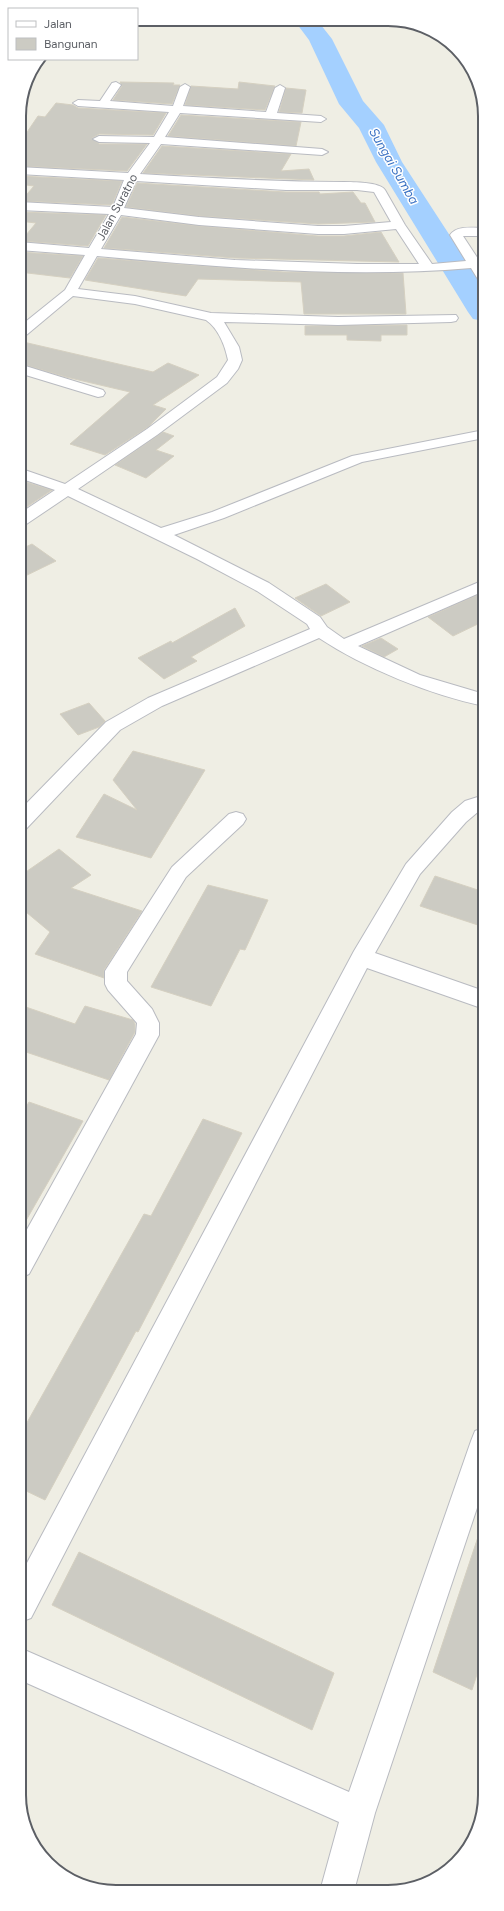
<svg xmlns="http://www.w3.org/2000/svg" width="504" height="1911" font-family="Figtree,sans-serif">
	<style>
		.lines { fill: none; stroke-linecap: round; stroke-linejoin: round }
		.river { fill: #a4d0ff; fill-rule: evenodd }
		.building { fill: #cccbc3; stroke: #d5d0c1 }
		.minor-casing { stroke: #b9bbc1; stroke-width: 2 }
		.minor { fill: #fff; fill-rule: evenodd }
		.labels { text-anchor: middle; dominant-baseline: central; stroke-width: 3; stroke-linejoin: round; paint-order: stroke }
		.far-street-label { font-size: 12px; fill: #5c5f65; stroke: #fff }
		.far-water-label { font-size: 13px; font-style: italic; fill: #3b72c3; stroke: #fff }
		.rim { fill: none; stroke: #5c5f65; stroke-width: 2 }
	</style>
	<rect width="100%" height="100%" fill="#efeee4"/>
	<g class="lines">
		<path class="river" d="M294 20H317L332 39 363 101 384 125 402 162 484 288V321L473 319 468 312 376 162 359 128 339 104 309 40Z"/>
	</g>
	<g class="building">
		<path d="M120 82 174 83 173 85H180L172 104 113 100 122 86Z"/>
		<path d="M239 82 275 86 265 110 185 105 191 86 238 89Z"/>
		<path d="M286 88 306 90 302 113 279 112Z"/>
		<path d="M56 103 73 105 78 108 166 113 153 135 99 134 92 138 99 144H147L127 171 19 166V144L38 116 45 117Z"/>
		<path d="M181 115 301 122 296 146 168 136Z"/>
		<path d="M162 146 291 154 281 171 309 169 314 180 143 173Z"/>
		<path d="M19 176 122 181 112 205 21 201 34 186 19 184Z"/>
		<path d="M137 183 286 192H319L320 194 353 192 361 203H365L375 222 318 224 199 216 126 207Z"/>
		<path d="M19 212 106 215 88 246 21 241 36 223 19 221Z"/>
		<path d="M122 217 199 226 318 236H344L381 232 399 262 235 258 104 248Z"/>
		<path d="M19 252 83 256 70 278 19 272Z"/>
		<path d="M98 258 284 272 403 273 406 314H304L301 282 198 279 186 296 85 280Z"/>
		<path d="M407 325V335H381V341L347 340V335H305V326Z"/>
		<path d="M19 341 153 372 168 363 199 375 153 405 166 409 148 427 105 455 70 444 130 392 66 377 19 363Z"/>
		<path d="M163 432 174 436 156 450 174 456 146 478 115 465Z"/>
		<path d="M19 480 52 490 19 512Z"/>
		<path d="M32 544 56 561 19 579V550Z"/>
		<path d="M326 584 350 602 321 616 295 598Z"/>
		<path d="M484 592V621L453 636 428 617Z"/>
		<path d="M235 608 245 626 191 657 197 661 164 679 138 658 171 641 172 643Z"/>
		<path d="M381 638 398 649 384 657 362 646Z"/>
		<path d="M89 703 105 721 99 727 78 735 60 714Z"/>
		<path d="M133 751 205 770 151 858 76 837 104 794 137 810 113 780Z"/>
		<path d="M59 849 91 875 71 888 142 911 104 970V978L35 954 50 932 20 907V876Z"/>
		<path d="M435 876 484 892V927L420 906Z"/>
		<path d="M208 885 268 900 245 950 240 949 211 1006 151 987Z"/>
		<path d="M20 1005 75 1024 85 1006 133 1020 135 1024V1032L109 1080 20 1050Z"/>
		<path d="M29 1102 83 1121 20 1231V1117Z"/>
		<path d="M203 1119 242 1133 138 1332 136 1331 45 1500 20 1488V1435L144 1214 151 1216Z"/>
		<path d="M480 1531 485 1532V1649L472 1690 433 1672Z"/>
		<path d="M79 1552 334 1673 312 1730 52 1605Z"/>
	</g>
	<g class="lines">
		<defs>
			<g id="minor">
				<path d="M116 82 121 85 110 101 173 106 180 87 185 84 190 87 183 106 266 112 275 88 280 85 285 88 277 113 321 116 326 119 321 122 180 113 165 137 322 149 328 152 322 155 161 144 140 174C208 178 276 182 344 182 353 182 380 182 385 190L405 225 432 264 466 261 450 235C457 225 473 228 484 228V236H463L484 268V282L479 281 471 268C347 279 221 267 97 256L78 289 135 296 211 313 338 317 456 315 458 318 456 321 451 322 338 325 224 322 239 347 242 360 238 369 227 383 157 435 78 489 161 528 212 512 352 456 484 430V438L362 462 224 518 174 535 269 583 320 617 327 627 344 639 484 580V591L358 646 420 675 484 694V706C431 695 364 668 319 638L162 706 120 730 26 829 19 831V811L106 722 148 698 310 629 307 624 257 591 197 559 68 496 25 525 19 527V514L55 490 19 478V468L65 484 147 429 217 377 228 360C225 346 219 329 206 320L135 304 73 296 24 337 19 338V327L65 290 85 255 19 250V242L89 248 109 214 19 210V202L113 207 124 180 19 174V167L128 173 150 143 99 142 93 139 99 136 154 137 169 112 78 106 73 103 78 100 100 101 112 83ZM136 181 286 190H357L374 192 391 222 344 226H318L199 217 124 208ZM121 215 199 225 318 234H344L396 229 419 264H357L235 260 101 249Z"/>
				<path d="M19 364 103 390 105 393 103 396 98 397 19 373Z"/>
				<path d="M484 795V809L479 811 466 822 420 874 375 953 484 991V1009L367 968 31 1618 20 1622V1576L354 951 406 864 452 812 465 801Z"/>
				<path d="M236 812 243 814 246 819 243 824 186 877 127 972V981L152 1009 159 1023V1035L29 1274 20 1278V1242L136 1034 137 1023 108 990 105 984V971L172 867 229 814Z"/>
				<path d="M485 1427V1484L375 1813 354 1891H320L339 1822 20 1680V1648L349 1792 471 1441 475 1431Z"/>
			</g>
		</defs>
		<use href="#minor" class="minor-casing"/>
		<use href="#minor" class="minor"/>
	</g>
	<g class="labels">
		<g class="far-street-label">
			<text transform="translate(117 207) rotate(-62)">Jalan Suratno</text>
		</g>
		<g class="far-water-label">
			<text transform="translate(394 166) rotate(60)">Sungai Sumba</text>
		</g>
	</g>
	<path d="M0 0H504V1911H0ZM116 26H388A90 90 0 0 1 478 116V1795A90 90 0 0 1 388 1885H116A90 90 0 0 1 26 1795V116A90 90 0 0 1 116 26Z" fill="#fff" fill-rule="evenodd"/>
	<path class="rim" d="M116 26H388A90 90 0 0 1 478 116V1795A90 90 0 0 1 388 1885H116A90 90 0 0 1 26 1795V116A90 90 0 0 1 116 26Z"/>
	<rect x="8" y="8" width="130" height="52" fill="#ffffff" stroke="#bebfc1"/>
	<rect x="16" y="21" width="20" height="6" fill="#ffffff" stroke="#bebfc1"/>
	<text x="44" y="28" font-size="12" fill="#5c5f65">Jalan</text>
	<rect x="16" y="38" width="20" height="12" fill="#cccbc3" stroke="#bebfc1"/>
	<text x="44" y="48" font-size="12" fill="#5c5f65">Bangunan</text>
</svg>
